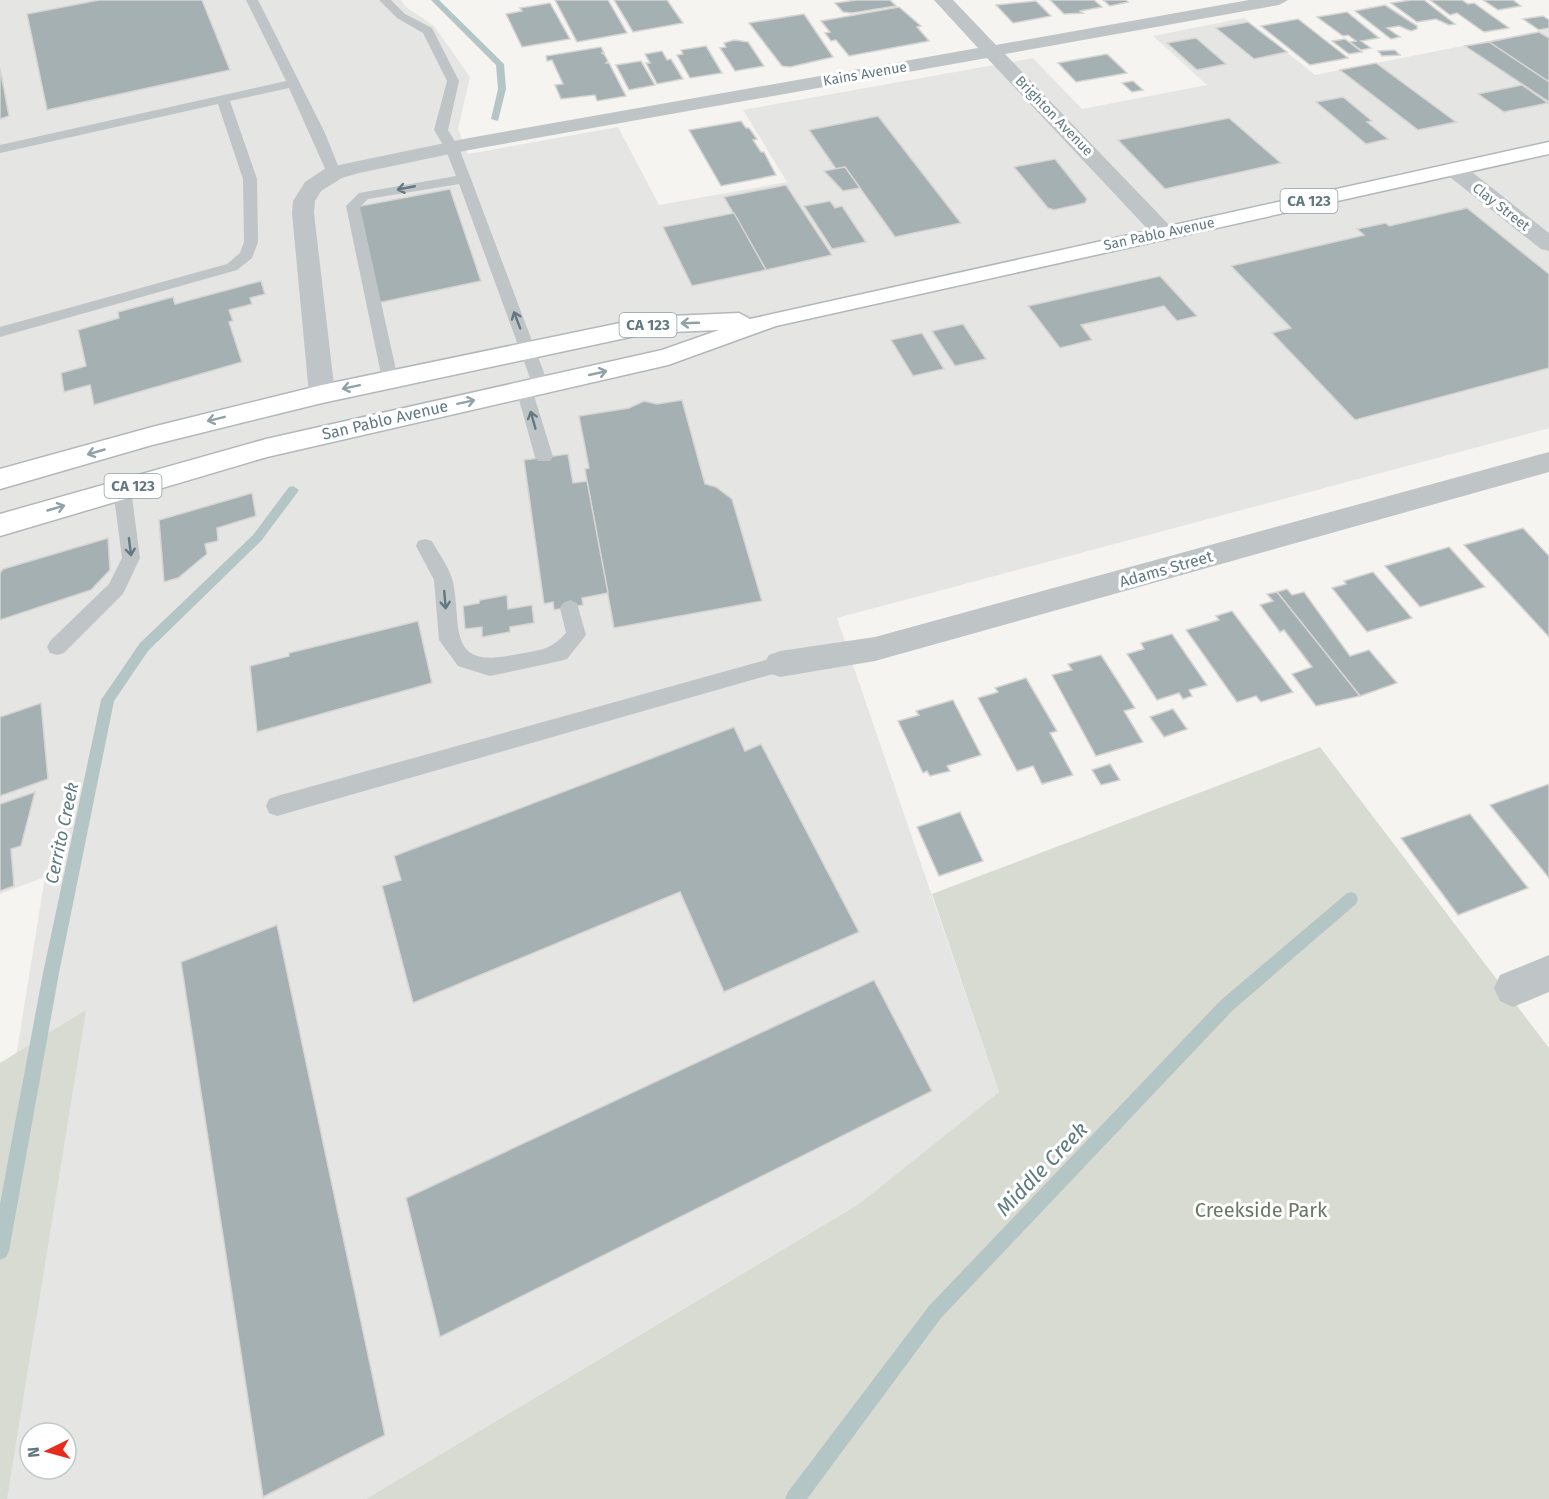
<svg xmlns="http://www.w3.org/2000/svg" width="1549" height="1499" font-family="'Fira Sans',sans-serif">
	<style>
		.built { fill: #e5e5e4; fill-rule: evenodd }
		.green { fill: #d7dbd1 }
		.lines { fill: none; stroke-linecap: round; stroke-linejoin: round }
		.stream { fill: #b4c5c6; fill-rule: evenodd }
		.building { fill: #a5b0b3; stroke: #d6d5d3; stroke-width: 1.5 }
		.primary-casing { stroke: #b2b8ba; stroke-width: 3 }
		.lane { fill: #bfc4c6; fill-rule: evenodd }
		.street { fill: #bfc4c6; fill-rule: evenodd }
		.primary { fill: #fff; fill-rule: evenodd }
		.oneway { stroke: #627982 }
		.oneway2 { stroke: #91a1a8 }
		.labels { text-anchor: middle; dominant-baseline: central; stroke-width: 6; stroke-linejoin: round; paint-order: stroke }
		.far-street-label { font-size: 14px; fill: #627982; stroke: #fff }
		.shield { fill: #fff; stroke: #91a1a8; stroke-width: 1.5 }
		.shield-label { font-size: 15px; font-weight: bold; fill: #627982 }
		.street-label { font-size: 16px; fill: #627982; stroke: #fff }
		.water-label { font-size: 18px; font-style: italic; fill: #5e7c7f; stroke: #fff }
		.near-park-label { font-size: 20px; fill: #6a7961; stroke: #fff }
		.near-water-label { font-size: 21px; font-style: italic; fill: #5e7c7f; stroke: #fff }
	</style>
	<rect width="100%" height="100%" fill="#f5f4f0"/>
	<path class="built" d="M0 0H401L406 7 434 26 470 77 458 129 468 154 618 127 659 205 787 182 743 110 1033 58 1082 109 1207 85 1153 36 1244 18 1315 75 1549 29V428L837 618 999 1092 859 1204 366 1499H0V1156L45 877 0 894ZM30 1433H66V1469H30Z"/>
	<g class="green">
		<path d="M1320 747 1549 1048V1499H366L859 1204 999 1092 932 894Z"/>
		<path d="M86 1010 7 1499H0V1063Z"/>
	</g>
	<g class="lines">
		<g class="stream">
			<path d="M431 0H439L504 64 506 89 498 121 491 119 498 89 496 65Z"/>
			<path d="M293 486 299 490 297 493 261 541 148 651 114 701 59 973 9 1251 6 1257 0 1260V1204L43 973 101 700 140 643 253 535 289 487Z"/>
			<path d="M1351 892 1356 894 1358 899 1356 904 1233 1010 941 1318 807 1499H785L788 1492 929 1306 1221 1000 1346 894Z"/>
		</g>
	</g>
	<g class="building">
		<path d="M99 0H202L230 70 47 110 27 14Z"/>
		<path d="M555 0H608L627 33 577 42Z"/>
		<path d="M614 0H667L683 23 633 32Z"/>
		<path d="M857 0H890L896 6 852 13 843 12 835 3Z"/>
		<path d="M1050 0H1094L1102 7 1080 11 1083 13 1064 14Z"/>
		<path d="M1103 0H1126L1128 2 1110 6Z"/>
		<path d="M1411 0H1424L1455 24 1449 25 1436 19 1417 22 1391 3Z"/>
		<path d="M1430 0H1462L1468 4 1474 3 1509 28 1484 32 1457 13 1450 15Z"/>
		<path d="M1483 0H1513L1521 6 1498 10Z"/>
		<path d="M1036 1 1051 16 1013 23 996 5Z"/>
		<path d="M550 3 570 39 522 47 506 14 522 11 520 8Z"/>
		<path d="M1385 5 1417 26V29L1411 31 1399 26 1387 28 1400 37 1391 39 1355 11Z"/>
		<path d="M899 7 921 26 917 27 929 41 849 56 836 40 831 41 825 33 830 32 821 21Z"/>
		<path d="M1347 12 1379 38 1361 41 1371 48 1361 50 1350 42 1356 41 1348 35 1343 36 1317 17Z"/>
		<path d="M804 14 833 57 790 67 782 66 749 23Z"/>
		<path d="M1543 16 1549 20V28L1539 30 1523 19Z"/>
		<path d="M1298 19 1348 58 1310 65 1261 26Z"/>
		<path d="M1248 22 1287 52 1254 59 1216 28Z"/>
		<path d="M1539 32 1549 38V82L1489 42Z"/>
		<path d="M1196 38 1226 64 1197 70 1167 43Z"/>
		<path d="M1345 39 1362 52 1349 54 1332 41Z"/>
		<path d="M734 40 748 42 764 66 735 71 720 48 726 47 724 43Z"/>
		<path d="M1489 42 1549 82V102L1465 46Z"/>
		<path d="M706 46 722 73 690 78 677 55 683 54 681 50Z"/>
		<path d="M601 47 604 53H601L604 54 608 61 606 63H609L626 96 597 101 595 95 561 99 555 85 563 84 552 60 547 61 546 56Z"/>
		<path d="M1395 50 1400 55 1382 56 1378 51Z"/>
		<path d="M662 51 667 60 671 59 683 79 657 84 646 63H650L645 54Z"/>
		<path d="M1107 54 1127 73 1076 82 1058 63Z"/>
		<path d="M641 61 655 85 629 90 616 65Z"/>
		<path d="M1376 63 1456 122 1418 130 1340 70Z"/>
		<path d="M0 68 9 116 0 119Z"/>
		<path d="M1133 81 1143 90 1132 92 1122 83Z"/>
		<path d="M1522 85 1548 103 1504 112 1478 94Z"/>
		<path d="M1343 97 1372 121 1367 122 1388 139 1366 144 1316 102Z"/>
		<path d="M878 116 961 223 895 237 845 167 836 169 809 130Z"/>
		<path d="M1229 118 1281 163 1165 189 1118 140Z"/>
		<path d="M741 121 746 128H749L757 139 753 140 761 152H764L776 175 721 186 689 130Z"/>
		<path d="M1055 159 1087 199 1085 203 1054 210 1048 208 1014 167Z"/>
		<path d="M845 167 860 188 843 191 824 171Z"/>
		<path d="M786 185 832 255 766 270 724 197Z"/>
		<path d="M450 189 481 281 373 304 350 208Z"/>
		<path d="M830 201 835 208 842 206 866 242 832 249 804 206Z"/>
		<path d="M1467 208 1549 274V368L1355 420 1272 333 1291 328 1231 266 1364 235 1357 229 1386 223 1389 226Z"/>
		<path d="M734 213 766 270 692 286 663 227Z"/>
		<path d="M1160 276 1197 316 1177 321 1164 306 1081 325 1092 340 1060 348 1028 306Z"/>
		<path d="M261 281 265 294 250 298 252 304 229 310 233 321 229 322 242 362 94 405 90 385 64 392 61 373 86 366 78 330 119 318 118 312 173 297 175 304Z"/>
		<path d="M963 324 986 359 955 366 932 331Z"/>
		<path d="M922 333 944 369 913 376 891 340Z"/>
		<path d="M682 400 705 484 716 487 732 499 762 601 614 628 587 481 585 469 589 468 579 416 629 408 644 401 657 404Z"/>
		<path d="M568 454 573 483 587 481 608 593 582 598 583 605 554 610 553 602 544 604 524 460Z"/>
		<path d="M252 493 256 516 217 528 218 541 205 544 207 554 178 578 164 582 159 520Z"/>
		<path d="M1523 528 1549 556V637L1464 545Z"/>
		<path d="M108 538 110 570 91 590 0 620V573L3 569Z"/>
		<path d="M1449 547 1485 587 1420 607 1385 566Z"/>
		<path d="M1373 572 1412 618 1367 632 1332 588 1346 584 1344 581Z"/>
		<path d="M1287 589 1292 595 1304 592 1350 656 1369 650 1397 683 1360 696 1277 592Z"/>
		<path d="M1277 592 1360 696 1316 706 1292 674 1312 667 1284 630 1280 632 1260 605 1273 601 1267 594Z"/>
		<path d="M507 595 508 609 532 605 534 623 510 627V632L482 637V627L465 629 463 606 479 603 480 600Z"/>
		<path d="M1232 611 1293 692 1261 702 1256 696 1237 702 1186 630 1219 620 1216 616Z"/>
		<path d="M418 621 432 683 257 732 250 666 289 656V653Z"/>
		<path d="M1172 634 1207 685 1189 690 1192 696 1183 699 1179 693 1157 700 1127 654 1144 649 1141 643Z"/>
		<path d="M1101 655 1135 708 1124 711 1143 742 1096 756 1052 675 1072 670 1068 664Z"/>
		<path d="M1026 678 1057 731 1050 733 1073 775 1042 784 1033 766 1017 771 978 698 998 692 995 688Z"/>
		<path d="M953 700 981 755 947 766 950 771 930 776 927 771 923 773 898 721 919 715 916 711Z"/>
		<path d="M41 703 48 779 0 796V717Z"/>
		<path d="M1173 709 1187 729 1164 737 1150 717Z"/>
		<path d="M734 727 745 751 761 744 859 932 724 992 680 892 413 1003 382 886 401 880 394 856Z"/>
		<path d="M1110 764 1120 780 1101 785 1092 770Z"/>
		<path d="M1549 784V878L1490 805Z"/>
		<path d="M35 792 21 846 11 849 14 886 0 891V804Z"/>
		<path d="M960 812 983 861 939 876 917 827Z"/>
		<path d="M1470 814 1528 888 1458 915 1401 838Z"/>
		<path d="M277 925 385 1435 263 1497 181 962Z"/>
		<path d="M874 980 932 1091 440 1337 406 1198Z"/>
	</g>
	<g class="lines">
		<defs>
			<path id="primary" d="M1549 142V154L776 326 668 365 267 457 0 536V514L266 439 662 350 719 330 649 333 322 403 152 445 0 489V469L152 427 322 385 649 317 739 313 750 319Z"/>
		</defs>
		<use href="#primary" class="primary-casing"/>
		<g class="lane">
			<path d="M246 0H258L325 133 341 173 339 176H329L327 173 289 88 230 101 257 179 258 242 252 258 237 270 0 337V327L227 264 240 253 244 242 243 179 218 104 0 153V145L286 81Z"/>
			<path d="M379 0H391L405 14 432 28 459 81 448 130 459 148 471 179 549 386 547 390 541 391 533 386 459 184 368 199 360 207 398 379 390 384 382 379 346 206 359 193 456 176 445 148 434 130 447 81 423 33 397 18Z"/>
			<path d="M524 384 532 389 553 457 550 461H538L535 457 516 389Z"/>
			<path d="M122 483 128 484 131 489 140 558 123 594 64 653 57 655 50 653 47 647 50 641 109 584 122 558 113 489 116 484Z"/>
			<path d="M425 539 432 541C438 553 450 568 453 582 462 626 446 669 513 655 537 650 549 652 566 633L560 608 563 603 570 600 577 603 586 635 567 659 560 661 490 676 458 666 439 640 434 580 416 546 418 541Z"/>
			<path d="M780 656 787 658 790 664 787 670 780 672 277 816 269 813 266 806 269 799 277 796Z"/>
		</g>
		<g class="street">
			<path d="M934 0H953L996 45 1249 0H1288L1279 5 1005 54 1172 228 1175 233 1172 238H1156L987 58 469 150 359 173 342 178 321 191 315 201 314 213 335 394 331 400 322 403 313 400 309 394 292 213 293 201 305 182 326 168 358 161 469 138 978 48Z"/>
			<path d="M1454 163 1462 164 1549 233V251L1541 249 1446 174 1443 169 1446 164Z"/>
			<path d="M1549 452V472L875 661 780 677 769 673 764 664 769 655 780 651 875 637Z"/>
			<path d="M1549 955V992L1513 1007 1500 1001 1494 988 1500 975Z"/>
		</g>
		<use href="#primary" class="primary"/>
	</g>
	<defs><path id="oneway-shaft" d="M-6 0H5M1.5-3L5.5 0L1.5 3" fill="none" stroke-width="1.6" stroke-linecap="round" stroke-linejoin="round" transform="scale(1.5)"/></defs>
	<g class="oneway">
		<use href="#oneway-shaft" transform="translate(406 188) rotate(169)"/>
		<use href="#oneway-shaft" transform="translate(517 320) rotate(-111)"/>
		<use href="#oneway-shaft" transform="translate(533 420) rotate(-106)"/>
		<use href="#oneway-shaft" transform="translate(130 547) rotate(83)"/>
		<use href="#oneway-shaft" transform="translate(445 600) rotate(85)"/>
	</g>
	<g class="oneway2">
		<use href="#oneway-shaft" transform="translate(690 323) rotate(178)"/>
		<use href="#oneway-shaft" transform="translate(598 373) rotate(-13)"/>
		<use href="#oneway-shaft" transform="translate(351 387) rotate(168)"/>
		<use href="#oneway-shaft" transform="translate(466 402) rotate(-12)"/>
		<use href="#oneway-shaft" transform="translate(216 419) rotate(166)"/>
		<use href="#oneway-shaft" transform="translate(96 452) rotate(164)"/>
		<use href="#oneway-shaft" transform="translate(56 508) rotate(-16)"/>
	</g>
	<g class="labels">
		<g class="far-street-label">
			<text transform="translate(865 74) rotate(-10)">Kains Avenue</text>
			<text transform="translate(1054 116) rotate(46)">Brighton Avenue</text>
			<text transform="translate(1501 207) rotate(38)">Clay Street</text>
			<text transform="translate(1159 234) rotate(-12)">San Pablo Avenue</text>
		</g>
		<g class="shield">
			<rect x="1280.5" y="189" width="57" height="24" rx="4.5"/>
			<rect x="619.5" y="313" width="57" height="24" rx="4.5"/>
			<rect x="104.5" y="474" width="57" height="24" rx="4.5"/>
		</g>
		<g class="shield-label">
			<text x="1309" y="201">CA 123</text>
			<text x="648" y="325">CA 123</text>
			<text x="133" y="486">CA 123</text>
		</g>
		<g class="street-label">
			<text transform="translate(385 420) rotate(-13)">San Pablo Avenue</text>
			<text transform="translate(1166 569) rotate(-16)">Adams Street</text>
		</g>
		<g class="water-label">
			<text transform="translate(62 833) rotate(-78)">Cerrito Creek</text>
		</g>
		<g class="near-park-label">
			<text x="1261" y="1210">Creekside Park</text>
		</g>
		<g class="near-water-label">
			<text transform="translate(1042 1169) rotate(-46)">Middle Creek</text>
		</g>
	</g>
	<g transform="translate(48 1451) rotate(265)"><circle r="28" fill="#ffffff" stroke="#c0c9cd" stroke-width="1.5"/>
	<path d="M0-4.5L10 22L0 15L-10 22Z" fill="#e72b1d"/>
	<text y="-9" font-size="16" font-weight="bold" text-anchor="middle" fill="#627982">N</text>
	</g>
</svg>
